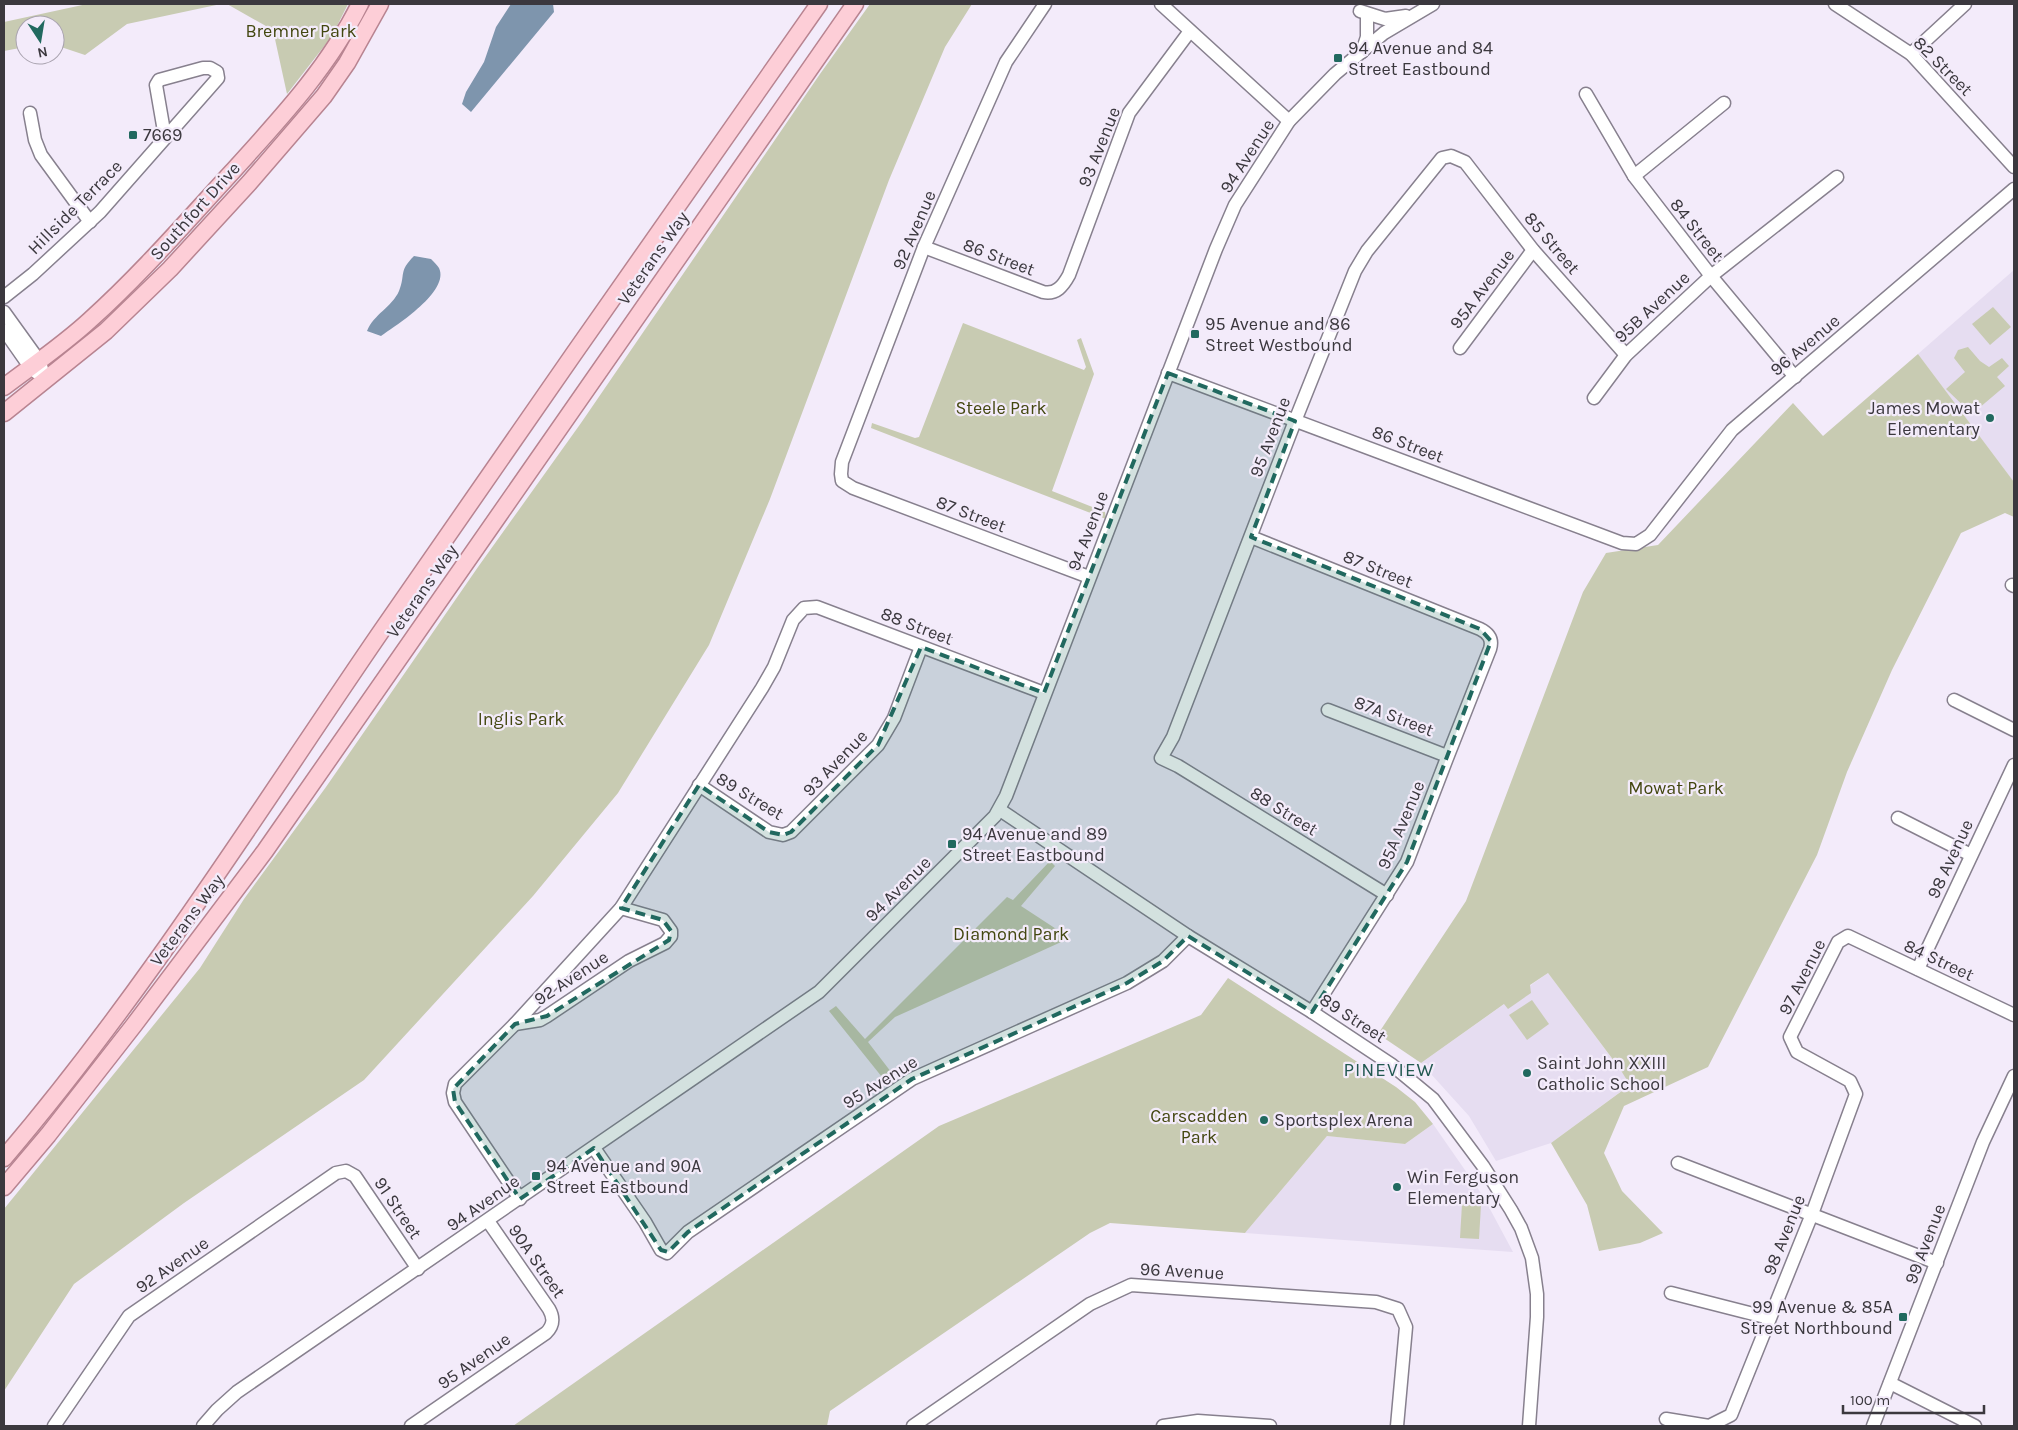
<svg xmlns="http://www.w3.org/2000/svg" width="2018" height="1430" font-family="Karla,sans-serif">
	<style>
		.education { fill: #e6ddf1 }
		.green { fill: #c8cbb2 }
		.water { fill: #7e95ad }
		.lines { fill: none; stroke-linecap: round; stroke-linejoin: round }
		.minor-casing { stroke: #87808e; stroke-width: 15 }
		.major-casing { stroke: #b88491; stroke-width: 19 }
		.minor { stroke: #fff; stroke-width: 12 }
		.major { stroke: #fdced7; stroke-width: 16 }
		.marked { fill: #21695f; fill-opacity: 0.2; stroke: #21695f; stroke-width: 4; stroke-dasharray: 10 6; stroke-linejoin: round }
		.poi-dot { fill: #21695f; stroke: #f3ebfa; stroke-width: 2 }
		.labels { text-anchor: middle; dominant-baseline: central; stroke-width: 4.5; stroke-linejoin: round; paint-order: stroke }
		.park-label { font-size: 18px; fill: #434710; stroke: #f3ebfa }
		.poi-label { font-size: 18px; fill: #3b383e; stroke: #f3ebfa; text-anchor: start }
		.street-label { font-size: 18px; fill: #3b383e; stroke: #f3ebfa }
		.neighbourhood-label { font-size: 19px; letter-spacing: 1px; fill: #215850; stroke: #f3ebfa }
	</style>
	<rect width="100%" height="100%" fill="#f3ebfa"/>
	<g class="education">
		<path d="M2014 270V482L1918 354Z"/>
		<path d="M1548 973 1631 1084 1551 1143 1496 1161 1469 1116 1421 1063Z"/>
		<path d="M1433 1124 1483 1196 1513 1252 1245 1233 1327 1136 1405 1144Z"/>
	</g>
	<g class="green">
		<path d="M87 4H221L127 24 85 55 55 45V25H25V47L4 51V22Z"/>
		<path d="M227 4H348L332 36 287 94 273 30Z"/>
		<path d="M870 4H972L945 47 889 180 770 499 709 645 618 793 533 896 364 1080 184 1203 74 1284 4 1391V1209L200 968 244 899 326 787 478 567 581 423 820 74Z"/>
		<path d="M1993 307 2011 327 1990 345 1972 324Z"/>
		<path d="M963 323 1084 370 1086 367 1077 340 1081 338 1094 374 1052 491 1105 512 1106 519 871 428 872 423 915 438 919 437Z"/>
		<path d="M1968 347 1980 361 1989 367 2002 358 2009 366 1997 377 2005 386 1972 414 1946 389 1965 372 1954 358 1958 350Z"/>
		<path d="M1918 354 2014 482V517L2005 513 1961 533 1892 670 1847 772 1817 855 1708 1067 1624 1106 1604 1153 1622 1191 1663 1233 1640 1243 1599 1251 1587 1205 1551 1143 1630 1085 1620 1069 1548 973 1530 985 1531 993 1508 1009 1504 1004 1421 1063 1378 1034 1466 901 1583 592 1606 553 1658 545 1793 403 1823 436Z"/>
		<path d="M1050 861 1055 866 1021 906 1070 938 895 1017 868 1042 898 1081 890 1087 829 1011 836 1006 865 1039 1007 897 1013 900Z"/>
		<path d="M1228 978 1396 1087 1415 1102 1433 1124 1405 1144 1327 1136 1245 1233 1110 1223 1090 1233 830 1411 827 1426H513L939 1126 1201 1015Z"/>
		<path d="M1532 1000 1549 1024 1527 1040 1509 1015Z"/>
		<path d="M1462 1204 1481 1205 1479 1239 1460 1238Z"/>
	</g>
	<g class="water">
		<path d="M511 4H553L554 12 471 112 462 104 466 92 484 62 496 27Z"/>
		<path d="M414 256 431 259C434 262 437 265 439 268 450 291 397 325 381 336L367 331C374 314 392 307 399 291 406 274 398 272 414 256Z"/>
	</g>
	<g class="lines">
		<defs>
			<g id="minor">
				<path d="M1045 4 1006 62 924 247 842 462 841 474 842 481 853 488 1089 577"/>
				<path d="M1161 4 1289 121"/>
				<path d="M1835 4 1911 54 2014 167"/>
				<path d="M1360 11 1385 19 1406 16"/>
				<path d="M1362 52 1367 37V18"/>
				<path d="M1911 54 1965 4"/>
				<path d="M1586 94 1634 176 1711 276 1795 377"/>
				<path d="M30 113 35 140 41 155 90 222"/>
				<path d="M1634 176 1724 103"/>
				<path d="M924 247 1043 292C1056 295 1063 286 1069 275L1129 113 1190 31"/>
				<path d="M4 297 33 274 100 212 218 78 217 72 210 68H203L159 80 156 85 165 137"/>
				<path d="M4 312 40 362 45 380"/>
				<path d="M4 330 30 367 37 373"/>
				<path d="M1460 348 1533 250"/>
				<path d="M1168 373 1622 543 1636 544 1650 535 1732 430 2014 189"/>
				<path d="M1594 398 1626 355 1711 276 1837 177"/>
				<path d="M1251 537 1480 629C1488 633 1493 639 1490 649L1447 758 1407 862 1312 1012"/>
				<path d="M2012 585 2014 586"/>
				<path d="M1954 700 2014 730"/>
				<path d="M1328 710 1447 756"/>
				<path d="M699 785 769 832 783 835 791 832 878 745 894 718 921 647"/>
				<path d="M1000 810 1188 936 1312 1012 1392 1065 1433 1099 1483 1166 1511 1210 1521 1228 1532 1258 1537 1294V1317L1529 1426"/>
				<path d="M1898 818 1971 855"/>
				<path d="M1387 895 1178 766 1161 758 1173 737 1295 421 1355 271 1367 251 1442 158 1451 156 1465 162 1533 250 1626 355"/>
				<path d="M1918 969 2014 765"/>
				<path d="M515 1024 540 1020 547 1016 629 961 665 943 671 936V931L663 920 621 908"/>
				<path d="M594 1148 645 1222 661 1250 667 1253 688 1232 912 1079 1127 983 1163 961 1188 936"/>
				<path d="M1678 1163 1937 1263"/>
				<path d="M520 1199 455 1102 453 1093 455 1084 515 1024 621 908 762 688 774 667 793 620 804 608 817 607 1044 693"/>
				<path d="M1671 1293 1769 1318"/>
				<path d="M1890 1383 1975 1426"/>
				<path d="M1666 1419 1709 1426 1731 1415 1812 1214 1856 1094 1850 1081 1797 1052 1790 1037 1838 942 1848 936 2014 1015"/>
				<path d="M54 1426 129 1316 336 1173 346 1171 355 1176 418 1269"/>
				<path d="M203 1426 217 1410 237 1392 819 992 995 816 1006 796 1216 249 1235 205 1289 121 1335 74 1384 33 1433 4"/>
				<path d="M411 1426 546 1333C554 1325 554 1318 549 1309L488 1221"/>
				<path d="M913 1426 1090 1304 1131 1285 1376 1302 1398 1309 1406 1327 1397 1426"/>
				<path d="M1163 1426 1198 1421 1270 1426"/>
				<path d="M1873 1426 1983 1142 2014 1076"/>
			</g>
			<g id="major">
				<path d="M4 387C33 365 63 345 90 320 141 274 185 223 232 172 279 120 328 68 360 4"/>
				<path d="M4 413 106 331 170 269 249 183 324 96 347 63 380 4"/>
				<path d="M4 1158C144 994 258 811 380 633 525 422 672 214 819 4"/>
				<path d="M4 1187 48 1135 134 1025 265 851 855 4"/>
			</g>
		</defs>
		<use href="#minor" class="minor-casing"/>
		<use href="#major" class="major-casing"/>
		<use href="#minor" class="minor"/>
		<use href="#major" class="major"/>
	</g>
	<path class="marked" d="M1168 373 1295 421 1251 537 1480 629 1491 641 1407 862 1312 1012 1188 936 1163 961 1127 983 912 1079 688 1232 668 1252 661 1250 594 1148 520 1199 455 1102 453 1089 515 1024 547 1016 669 940 671 931 663 920 621 908 699 785 769 832 783 835 791 832 878 745 921 647 1044 693Z"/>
	<g class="poi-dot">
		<rect x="1333" y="53" width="10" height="10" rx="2.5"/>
		<rect x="128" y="130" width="10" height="10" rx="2.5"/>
		<rect x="1190" y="329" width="10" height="10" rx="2.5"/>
		<circle cx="1990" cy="418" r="5"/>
		<rect x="947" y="839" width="10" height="10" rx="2.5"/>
		<circle cx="1527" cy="1073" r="5"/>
		<circle cx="1264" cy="1120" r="5"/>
		<rect x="531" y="1171" width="10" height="10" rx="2.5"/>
		<circle cx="1397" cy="1187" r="5"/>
		<rect x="1898" y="1312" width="10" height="10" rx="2.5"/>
	</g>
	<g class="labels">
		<g class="park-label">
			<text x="301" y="31">Bremner Park</text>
			<text x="1001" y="408">Steele Park</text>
			<text x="521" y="719">Inglis Park</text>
			<text x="1676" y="788">Mowat Park</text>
			<text x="1011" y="934">Diamond Park</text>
			<text x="1199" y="1116">Carscadden<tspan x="1199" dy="21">Park</tspan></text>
		</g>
		<g class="poi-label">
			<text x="1348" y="48">94 Avenue and 84<tspan x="1348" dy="21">Street Eastbound</tspan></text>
			<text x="143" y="135">7669</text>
			<text x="1205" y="324">95 Avenue and 86<tspan x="1205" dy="21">Street Westbound</tspan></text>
			<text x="1980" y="408" text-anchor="end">James Mowat<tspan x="1980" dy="21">Elementary</tspan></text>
			<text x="962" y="834">94 Avenue and 89<tspan x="962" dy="21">Street Eastbound</tspan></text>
			<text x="1537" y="1063">Saint John XXIII<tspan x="1537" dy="21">Catholic School</tspan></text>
			<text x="1274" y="1120">Sportsplex Arena</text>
			<text x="546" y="1166">94 Avenue and 90A<tspan x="546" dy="21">Street Eastbound</tspan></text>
			<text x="1407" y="1177">Win Ferguson<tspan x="1407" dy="21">Elementary</tspan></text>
			<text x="1893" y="1307" text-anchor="end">99 Avenue &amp; 85A<tspan x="1893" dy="21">Street Northbound</tspan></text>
		</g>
		<g class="street-label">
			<text transform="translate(1943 66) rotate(45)">82 Street</text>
			<text transform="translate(1099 147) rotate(-68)">93 Avenue</text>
			<text transform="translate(1247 156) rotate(-57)">94 Avenue</text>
			<text transform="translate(75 207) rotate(-45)">Hillside Terrace</text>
			<text transform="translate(195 211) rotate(-48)">Southfort Drive</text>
			<text transform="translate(914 230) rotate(-67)">92 Avenue</text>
			<text transform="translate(1697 230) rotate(52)">84 Street</text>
			<text transform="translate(1552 243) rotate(50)">85 Street</text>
			<text transform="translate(999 257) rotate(21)">86 Street</text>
			<text transform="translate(653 258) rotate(-55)">Veterans Way</text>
			<text transform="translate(1482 289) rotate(-53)">95A Avenue</text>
			<text transform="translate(1652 307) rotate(-43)">95B Avenue</text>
			<text transform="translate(1805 345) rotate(-40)">96 Avenue</text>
			<text transform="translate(1270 437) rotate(-69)">95 Avenue</text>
			<text transform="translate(1408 444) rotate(21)">86 Street</text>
			<text transform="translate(971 514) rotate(21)">87 Street</text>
			<text transform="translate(1088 531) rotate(-69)">94 Avenue</text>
			<text transform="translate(1378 569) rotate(22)">87 Street</text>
			<text transform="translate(422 591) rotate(-55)">Veterans Way</text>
			<text transform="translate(917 626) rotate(21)">88 Street</text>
			<text transform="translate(1394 716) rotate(21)">87A Street</text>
			<text transform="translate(835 763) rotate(-46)">93 Avenue</text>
			<text transform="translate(750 796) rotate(31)">89 Street</text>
			<text transform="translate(1284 811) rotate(32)">88 Street</text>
			<text transform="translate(1401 825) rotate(-67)">95A Avenue</text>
			<text transform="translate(1950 859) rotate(-65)">98 Avenue</text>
			<text transform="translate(898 889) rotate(-45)">94 Avenue</text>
			<text transform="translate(187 920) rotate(-53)">Veterans Way</text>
			<text transform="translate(1939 960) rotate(25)">84 Street</text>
			<text transform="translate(1802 977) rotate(-63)">97 Avenue</text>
			<text transform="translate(571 978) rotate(-33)">92 Avenue</text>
			<text transform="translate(1353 1018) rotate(33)">89 Street</text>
			<text transform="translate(880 1082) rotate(-32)">95 Avenue</text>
			<text transform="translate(483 1203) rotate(-35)">94 Avenue</text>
			<text transform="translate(398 1208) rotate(56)">91 Street</text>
			<text transform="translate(1784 1235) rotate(-68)">98 Avenue</text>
			<text transform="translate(1925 1244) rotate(-69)">99 Avenue</text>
			<text transform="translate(537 1261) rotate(55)">90A Street</text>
			<text transform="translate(172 1265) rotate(-35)">92 Avenue</text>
			<text transform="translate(1182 1271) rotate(3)">96 Avenue</text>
			<text transform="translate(474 1361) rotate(-35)">95 Avenue</text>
		</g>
		<g class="neighbourhood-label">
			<text x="1389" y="1070">PINEVIEW</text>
		</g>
	</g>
	<rect width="2018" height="1430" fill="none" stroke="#3b383e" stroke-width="10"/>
	<g transform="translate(40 40) rotate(168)"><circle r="24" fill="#f3ebfa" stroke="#a9a3af"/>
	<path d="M0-4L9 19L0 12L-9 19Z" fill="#21695f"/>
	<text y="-8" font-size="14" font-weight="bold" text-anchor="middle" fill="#3b383e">N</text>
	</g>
	<path d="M1843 1405v8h141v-8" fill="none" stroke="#3b383e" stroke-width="2.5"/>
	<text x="1850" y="1405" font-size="15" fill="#3b383e" stroke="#f3ebfa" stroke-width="4" paint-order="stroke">100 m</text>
</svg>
